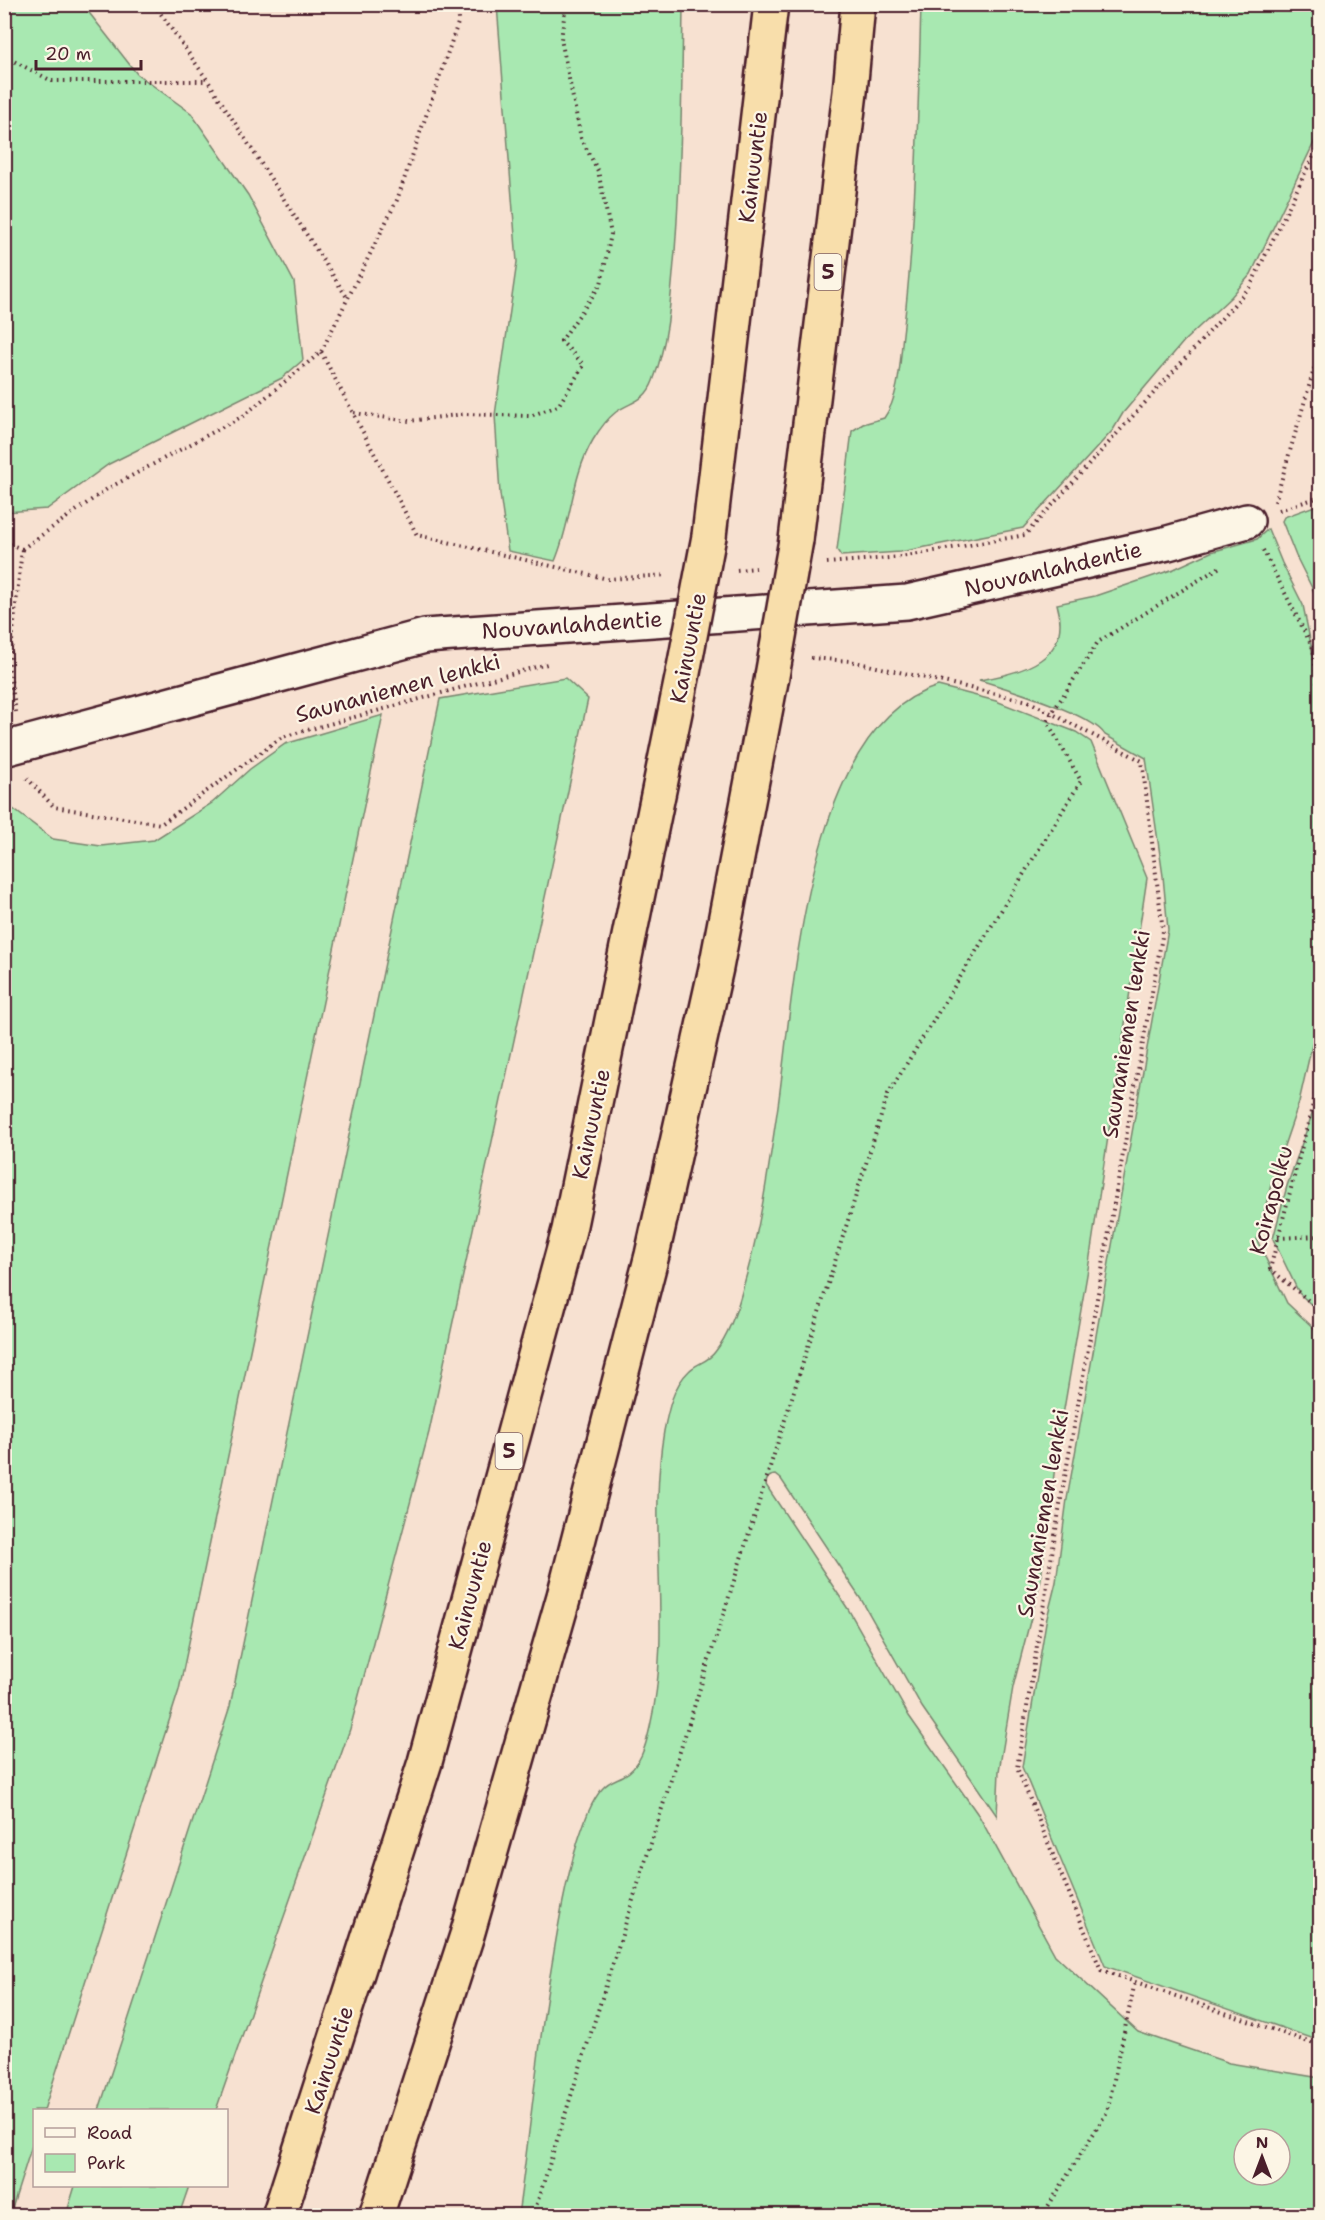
<svg xmlns="http://www.w3.org/2000/svg" width="1325" height="2220" font-family="'Shantell Sans',sans-serif">
	<style>
		.green { fill: #a8e8b1; stroke: #79846e; stroke-width: 1.5; fill-rule: evenodd }
		.lines { fill: none; stroke-linecap: round; stroke-linejoin: round }
		.street-casing { stroke: #4a1f2b; stroke-width: 38 }
		.highway-casing { stroke: #4a1f2b; stroke-width: 38 }
		.path { stroke: #4a1f2b; stroke-width: 4; stroke-dasharray: 1.5 4.5; stroke-linecap: butt }
		.street { stroke: #fcf5e5; stroke-width: 33 }
		.highway { stroke: #f8deab; stroke-width: 33 }
		.highway-bridge-casing { stroke: #4a1f2b; stroke-width: 38; stroke-linecap: butt }
		.highway-bridge { stroke: #f8deab; stroke-width: 33 }
		.labels { text-anchor: middle; dominant-baseline: central; stroke-width: 4.5; stroke-linejoin: round; paint-order: stroke }
		.shield { fill: #fcf5e5; stroke: #7f5f63; stroke-width: 1.5 }
		.shield-label { font-size: 21px; font-weight: bold; fill: #4a1f2b }
		.street-label { font-size: 22px; fill: #4a1f2b; stroke: #fcf5e5 }
	</style>
	<rect width="100%" height="100%" fill="#f7e1d1"/>
	<filter id="ink" filterUnits="userSpaceOnUse"><feTurbulence type="fractalNoise" baseFrequency=".0167" numOctaves="2"/><feDisplacementMap in="SourceGraphic" scale="12" xChannelSelector="R" yChannelSelector="G"/><feConvolveMatrix kernelMatrix="1 2 1 2 8 2 1 2 1" color-interpolation-filters="sRGB"/></filter>
	<g filter="url(#ink)">
		<g class="green">
			<path d="M5 4 83 5 137 74 191 113 248 195 294 282 303 360 282 378 109 464 47 509 5 512Z"/>
			<path d="M497 5H683C682 87 681 169 675 251 671 294 669 340 653 381 645 402 632 401 616 412 607 419 599 430 593 440 571 477 572 522 555 561L508 551 500 494 495 415 517 262Z"/>
			<path d="M921 5H1320V130L1251 274 1231 297 1185 340 1123 413 1113 430 1023 528 900 552 841 556 837 550 852 431 863 424 884 418C900 396 900 360 903 334 916 225 918 114 921 5Z"/>
			<path d="M1320 504V610L1318 600 1296 556 1282 521 1284 517Z"/>
			<path d="M1268 529 1282 563 1303 605 1320 689V1010L1299 1102 1272 1181 1257 1240 1287 1303 1320 1334V2041L1105 1966 1022 1767 1046 1622 1056 1582 1067 1499 1168 930 1163 876 1146 758 1105 735C1093 714 1005 688 979 680 1023 673 1073 659 1057 604L1095 596 1174 569 1211 552 1257 539Z"/>
			<path d="M565 678 588 699 429 1432 350 1729 216 2110H99L230 1706 440 699Z"/>
			<path d="M938 686 996 701 1076 732 1091 742 1147 878 1089 1263 1057 1450 1041 1579 1013 1687 999 1771 997 1816 922 1707 862 1601 781 1479 776 1475C770 1475 766 1478 766 1485L848 1609 909 1716 979 1816 1055 1955 1138 2032 1229 2063 1320 2078V2215H518C530 2134 537 2051 551 1970 558 1927 565 1883 578 1841 584 1823 590 1803 602 1789 609 1781 615 1780 623 1776 640 1768 646 1745 650 1727 673 1630 647 1529 664 1431 668 1411 673 1386 689 1371 697 1363 708 1362 715 1352 730 1333 738 1308 744 1284 761 1226 769 1166 778 1106 794 994 806 725 938 686ZM1244 2139H1280V2175H1244Z"/>
			<path d="M383 715 179 1690 44 2110H34V2139L10 2215H5V803L53 839 101 846 154 840 212 803 250 769 285 744Z"/>
			<path d="M1320 1080V1313L1299 1293 1273 1239 1287 1186 1315 1106Z"/>
			<path d="M75 2186H189L179 2215H66Z"/>
		</g>
		<g class="lines">
			<defs>
				<path id="street" d="M4 749 425 636 907 602 1168 543 1247 521"/>
				<g id="highway">
					<path d="M709 536 771 4"/>
					<path d="M796 540 850 92 858 4"/>
					<path d="M279 2216 425 1762 569 1230 683 673"/>
					<path d="M376 2216 467 1935 564 1596 652 1255 716 968 772 676"/>
				</g>
			</defs>
			<use href="#street" class="street-casing"/>
			<use href="#highway" class="highway-casing"/>
			<g class="path">
				<path d="M154 4 208 81 348 299"/>
				<path d="M4 56 52 81H207"/>
				<path d="M321 352 417 535 608 579 667 575"/>
				<path d="M354 413 409 421 464 414 530 416 558 406 584 365 561 341 601 284 611 234 598 171 581 138 561 39 566 4"/>
				<path d="M1275 502 1320 349"/>
				<path d="M1279 510 1320 497"/>
				<path d="M4 542 22 549"/>
				<path d="M22 549 107 489 243 416 321 352 397 200 459 20 458 4"/>
				<path d="M1263 550 1313 648 1320 702"/>
				<path d="M827 563 901 557 1025 535 1250 287 1320 142"/>
				<path d="M737 570 756 568"/>
				<path d="M811 658 850 661 1028 701 1142 761 1163 931 1061 1499 1017 1768 1101 1970 1320 2046"/>
				<path d="M16 712 9 669 22 549"/>
				<path d="M27 778 54 807 161 824 282 737 547 664"/>
				<path d="M1320 1077 1270 1269 1320 1310"/>
				<path d="M1278 1238 1320 1236"/>
				<path d="M533 2216 888 1094 1081 781 1047 721 1052 713 1098 642 1220 567"/>
				<path d="M1042 2216 1107 2112 1135 1982"/>
			</g>
			<use href="#street" class="street"/>
			<use href="#highway" class="highway"/>
			<defs>
				<g id="highway-bridge">
					<path d="M683 673 709 536"/>
					<path d="M772 676 796 540"/>
				</g>
			</defs>
			<use href="#highway-bridge" class="highway-bridge-casing"/>
			<use href="#highway-bridge" class="highway-bridge"/>
		</g>
	</g>
	<g class="labels">
		<g class="shield">
			<rect x="814.5" y="254" width="27" height="36" rx="4.5"/>
			<rect x="495.5" y="1433" width="27" height="36" rx="4.5"/>
		</g>
		<g class="shield-label">
			<text x="828" y="272">5</text>
			<text x="509" y="1451">5</text>
		</g>
		<g class="street-label">
			<text transform="translate(753 167) rotate(-83)">Kainuuntie</text>
			<text transform="translate(1053 569) rotate(-13)">Nouvanlahdentie</text>
			<text transform="translate(572 625) rotate(-4)">Nouvanlahdentie</text>
			<text transform="translate(688 648) rotate(-79)">Kainuuntie</text>
			<text transform="translate(398 688) rotate(-15)">Saunaniemen lenkki</text>
			<text transform="translate(1126 1034) rotate(-81)">Saunaniemen lenkki</text>
			<text transform="translate(591 1124) rotate(-78)">Kainuuntie</text>
			<text transform="translate(1271 1200) rotate(-75)">Koirapolku</text>
			<text transform="translate(1043 1513) rotate(-80)">Saunaniemen lenkki</text>
			<text transform="translate(470 1595) rotate(-75)">Kainuuntie</text>
			<text transform="translate(329 2060) rotate(-72)">Kainuuntie</text>
		</g>
	</g>
	<rect width="1325" height="2220" fill="none" stroke="#fcf5e5" stroke-width="24"/>
	<rect x="12" y="12" width="1301" height="2196" fill="none" stroke="#4a1f2b" stroke-width="2" filter="url(#ink)"/>
	<rect x="33" y="2109" width="195" height="78" fill="#fcf5e5" stroke="#b59f9b" stroke-width="1.5"/>
	<rect x="45" y="2128" width="30" height="9" fill="#fcf5e5" stroke="#b59f9b" stroke-width="1.5"/>
	<text x="87" y="2139" font-size="18" fill="#4a1f2b">Road</text>
	<rect x="45" y="2154" width="30" height="18" fill="#a8e8b1" stroke="#b59f9b" stroke-width="1.5"/>
	<text x="87" y="2169" font-size="18" fill="#4a1f2b">Park</text>
	<g transform="translate(1262 2157)"><circle r="28" fill="#fcf5e5" stroke="#b59f9b" stroke-width="1.5"/>
	<path d="M0-4.5L10 22L0 15L-10 22Z" fill="#4a1f2b"/>
	<text y="-9" font-size="16" font-weight="bold" text-anchor="middle" fill="#4a1f2b">N</text>
	</g>
	<path d="M36 60v9h105v-9" fill="none" stroke="#4a1f2b" stroke-width="3"/>
	<text x="45" y="60" font-size="18" fill="#4a1f2b" stroke="#fcf5e5" stroke-width="4.5" paint-order="stroke">20 m</text>
</svg>
